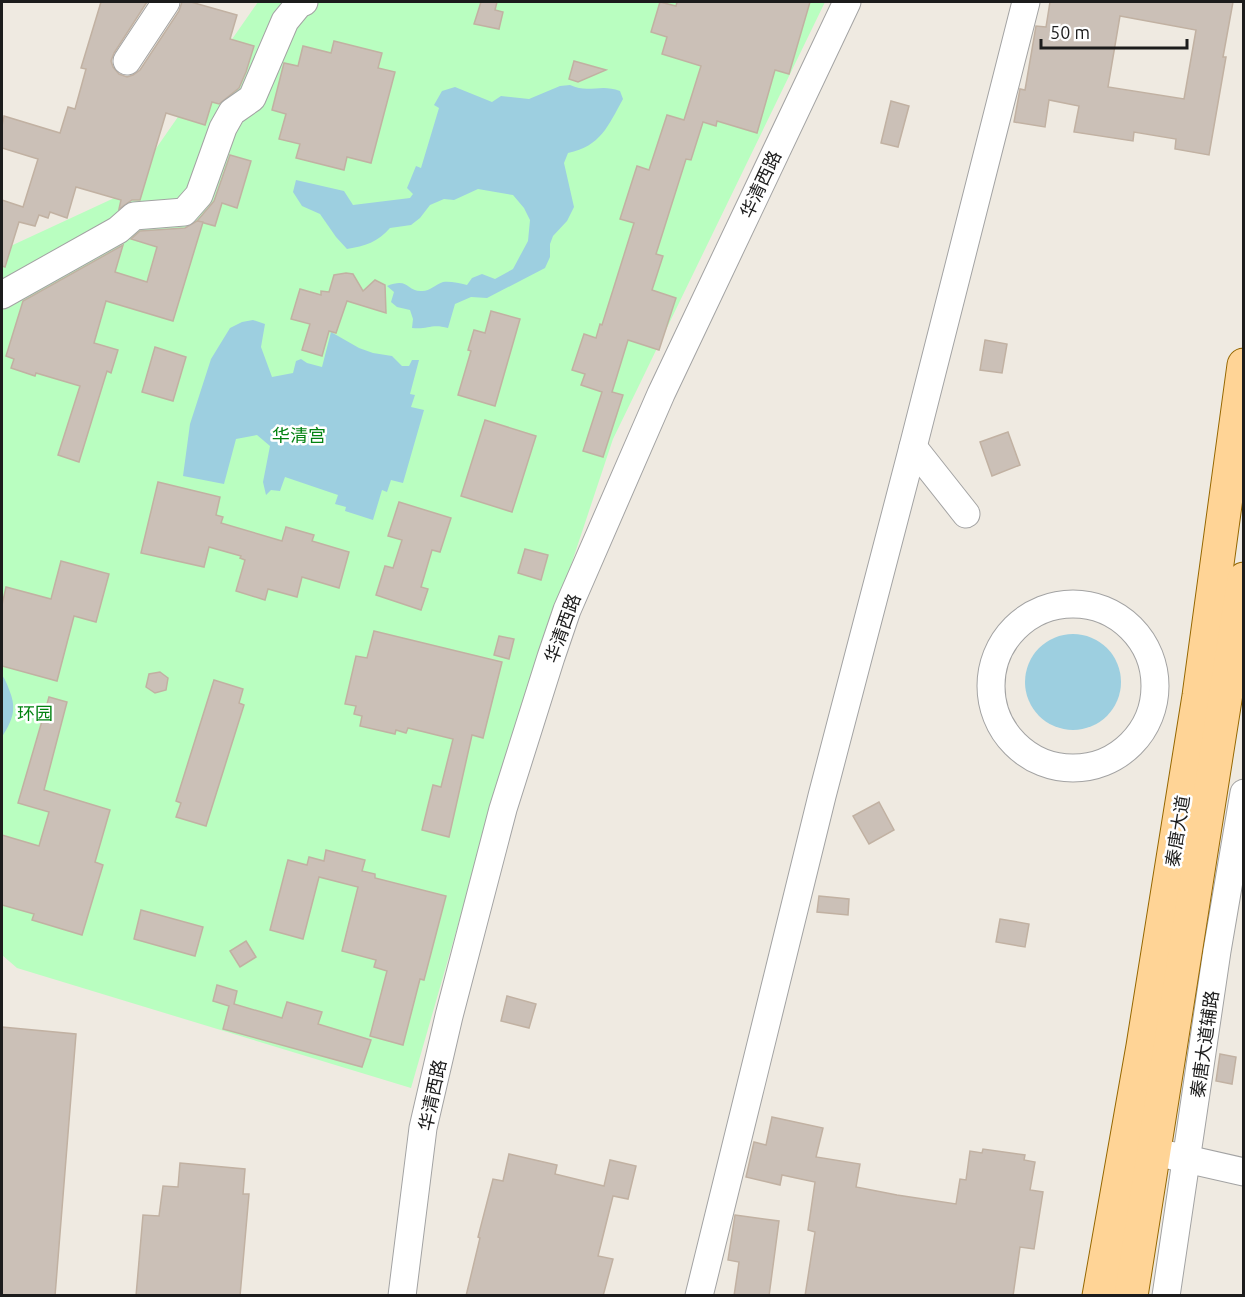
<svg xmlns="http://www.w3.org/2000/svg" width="1245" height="1297" font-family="Ubuntu,'Noto Sans SC',sans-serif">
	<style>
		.park { fill: #b9fec0 }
		.water { fill: #9dcfe0 }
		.building { fill: #cbc0b7; stroke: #c1b1a2; stroke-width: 1.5; fill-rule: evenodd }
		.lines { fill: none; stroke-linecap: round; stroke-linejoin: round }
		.minor-casing { stroke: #a3a3a3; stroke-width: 29 }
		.major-casing { stroke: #956700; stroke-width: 35 }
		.minor { stroke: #fff; stroke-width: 27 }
		.major { stroke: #ffd496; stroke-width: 33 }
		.labels { text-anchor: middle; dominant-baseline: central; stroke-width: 5; stroke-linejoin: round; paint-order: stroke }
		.street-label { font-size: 18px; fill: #1c1c1c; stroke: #fff }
		.park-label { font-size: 18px; fill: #038211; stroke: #fff }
	</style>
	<rect width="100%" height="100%" fill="#efeae1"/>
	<path class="park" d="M258 2H825L613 439 502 772 411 1088 17 968 2 955V250L125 193Z"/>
	<g class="water">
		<path d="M570 85C589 94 600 83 620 91L623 99C608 126 601 146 568 153L564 163 574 207 567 221 553 236 550 244V257L545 268 487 298 471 297 455 304 448 328C431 323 428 330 412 328L413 319 410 310 397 307 391 302 394 292 387 286C409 277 406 291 421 291 429 292 436 284 443 282 450 281 459 283 467 285L472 278 482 274 495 279 513 269 528 241 530 220 524 208 513 195 478 189 454 200 444 199 430 205 420 218 411 225 390 228C378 242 365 246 347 249L336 237 320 214 302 206 293 192 296 180 344 191 353 205 410 198 413 194 407 188 416 166 421 168 439 108 434 105 442 91 455 87 492 102 501 96 529 99 560 86Z"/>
		<path d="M253 320 265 324 261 347 272 377 293 373 296 361 301 359 307 363 322 367 331 332 359 348 373 353 392 356 402 366H409L412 360H419L410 394 415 395 411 407 424 410 403 483 391 480 387 492 382 490 373 520 345 511 346 507 335 504 338 495 285 477 280 491 271 490 266 495 263 482 270 446 257 435 236 439 224 484 183 476 190 424 211 359 230 328 242 322Z"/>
		<circle cx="1073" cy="682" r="48"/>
		<path d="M2 675C5 679 8 686 10 692 17 710 12 721 2 737Z"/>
	</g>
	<g class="building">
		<path d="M101 2H147L114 53 111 61 113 67 119 74 127 77 133 75 140 70 179 11 182 2H191L237 15 230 39 254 46 246 72 239 88 219 104 212 102 205 125 166 113 140 200H132L119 209 121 200 76 187 67 218 50 212 48 218 39 215 35 226 19 222 5 267 2 266V200L23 207 38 159 2 148V126L4 116 60 133 68 107 75 109 86 69 81 68Z"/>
		<path d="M481 2H497L495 10 503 12 499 29 474 24Z"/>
		<path d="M660 2 676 6 677 2H810L789 74 775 70 757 133 717 121 716 126 703 122 691 160 686 159 656 254 663 256 652 290 676 298 659 350 628 340 612 392 623 395 603 457 583 451 602 392 581 385 585 374 572 370 584 334 596 338 600 324 602 325 634 223 620 219 637 166 649 170 667 115 684 120 701 66 662 54 667 37 651 32Z"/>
		<path d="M1050 2H1233L1223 57H1226L1209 155 1175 149 1176 139 1134 132 1133 141 1074 132 1079 106 1049 100 1045 127 1014 122 1020 89 1025 90 1036 26 1046 27ZM1120 16 1196 30 1184 99 1108 87Z"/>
		<path d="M334 41 382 53 378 68 395 72 371 163 347 157 344 170 296 158 300 144 279 139 286 114 272 110 284 63 298 66 303 46 331 53Z"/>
		<path d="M574 61 606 70 578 82 569 79Z"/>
		<path d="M891 101 909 106 898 147 881 143Z"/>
		<path d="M230 155 251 161 237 208 222 203 215 226 197 221 214 201Z"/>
		<path d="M197 221 203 222 173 321 106 301 94 343 118 350 111 373 107 371 79 462 58 455 80 386 36 373 35 376 11 368 14 359 6 356 23 301 123 245 115 272 147 282 157 247 131 239 140 231 185 228Z"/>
		<path d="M346 273 353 274 363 291 375 280 385 285 386 313 347 301 336 333 329 331 322 356 302 350 310 324 291 319 300 289 321 295V291L329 292 334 275Z"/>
		<path d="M491 311 520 319 495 406 458 395 471 351 468 350 474 330 485 333Z"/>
		<path d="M985 340 1007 344 1002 373 980 370Z"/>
		<path d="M155 347 186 357 173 401 142 392Z"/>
		<path d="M485 420 536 436 512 512 461 496Z"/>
		<path d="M1008 432 1020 465 992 476 980 442Z"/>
		<path d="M158 482 220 497 216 515 223 517 221 523 282 541 286 527 314 535 312 541 349 552 339 588 302 577 297 597 268 589 265 600 236 591 245 560 240 558 241 556 209 547 204 567 141 553Z"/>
		<path d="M399 502 451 518 440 552 432 550 421 587 428 589 421 610 376 595 385 566 393 568 402 540 388 536Z"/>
		<path d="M525 549 548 555 541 580 518 573Z"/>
		<path d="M61 561 109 574 96 622 74 616 57 681 2 666V605L6 587 51 599Z"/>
		<path d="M374 631 502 662 483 738 472 735 449 837 422 830 433 785 441 787 453 739 408 728 406 733 396 730 395 734 360 726 362 716 354 714 356 706 345 704 356 656 367 658Z"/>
		<path d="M499 636 514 639 509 659 494 655Z"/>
		<path d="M160 672 168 678 166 690 155 693 146 687 149 674Z"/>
		<path d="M214 680 243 689 239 703 244 705 206 826 176 817 181 803 176 801Z"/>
		<path d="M49 697 67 702 44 790 110 810 95 862 103 865 82 935 32 920 34 914 2 905V835L39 846 49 812 18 803Z"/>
		<path d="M879 802 894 830 869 844 853 816Z"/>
		<path d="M326 850 365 860 362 871 375 874V878L446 896 424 980 420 979 403 1045 370 1036 387 971 374 967 376 960 342 951 358 887 319 877 303 939 270 930 288 860 307 865 309 857 324 861Z"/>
		<path d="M819 896 849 899 848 915 817 912Z"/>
		<path d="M141 910 203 927 195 956 134 939Z"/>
		<path d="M1000 919 1029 924 1025 947 996 942Z"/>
		<path d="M246 941 256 957 240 967 230 951Z"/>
		<path d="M217 985 237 991 234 1004 282 1018 287 1002 322 1012 318 1024 371 1040 362 1067 223 1029 229 1006 213 1001Z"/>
		<path d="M507 996 536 1004 529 1028 501 1021Z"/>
		<path d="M2 1027 76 1034 55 1296H2Z"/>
		<path d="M1220 1054 1236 1057 1232 1084 1216 1081Z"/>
		<path d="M772 1117 823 1128 816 1157 860 1164 856 1187 897 1195 956 1204 960 1179 966 1180 970 1151 982 1153 983 1149 1025 1155 1024 1160 1035 1162 1030 1190 1043 1192 1034 1249 1020 1247 1013 1296H805L815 1232 808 1230 815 1182 782 1175 780 1185 746 1177 754 1142 766 1145Z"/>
		<path d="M509 1154 557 1165 555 1174 604 1186 610 1160 636 1166 628 1199 613 1196 598 1256 613 1259 603 1296H466L480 1238 478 1237 493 1179 503 1181Z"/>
		<path d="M180 1163 245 1169 243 1194H249L240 1296H136L143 1215 159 1216 163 1186 178 1187Z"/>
		<path d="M735 1215 779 1221 769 1296H734L739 1262 728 1260Z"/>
	</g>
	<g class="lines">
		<defs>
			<g id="minor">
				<path d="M127 61 166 2"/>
				<path d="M2 295 118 230 134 216 184 212 199 195 223 128 232 112 252 98 285 21 299 4 304 2"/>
				<path d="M913 447 966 514"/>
				<circle cx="1073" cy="686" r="82"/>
				<path d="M1169 1155 1244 1172"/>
				<path d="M402 1296 423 1128 449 1016 503 809 551 657 567 610 661 394 847 2"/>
				<path d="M699 1296 822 796 913 447 1026 2"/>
				<path d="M1166 1296 1217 951 1244 793"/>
			</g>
			<g id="major">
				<path d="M1099 1296 1143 1046 1199 696 1244 365"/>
				<path d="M1131 1296 1244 579"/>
			</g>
		</defs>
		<use href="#minor" class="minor-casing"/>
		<use href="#major" class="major-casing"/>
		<use href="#minor" class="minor"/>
		<use href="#major" class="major"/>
	</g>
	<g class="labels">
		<g class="street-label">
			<text transform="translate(760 184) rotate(-65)">华清西路</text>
			<text transform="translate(562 628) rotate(-70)">华清西路</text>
			<text transform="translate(1177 831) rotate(-81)">秦唐大道</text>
			<text transform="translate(1204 1044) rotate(-82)">秦唐大道辅路</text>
			<text transform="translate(432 1095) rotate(-78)">华清西路</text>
		</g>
		<g class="park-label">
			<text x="299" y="435">华清宫</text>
			<text x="35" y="713">环园</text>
		</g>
	</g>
	<rect width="1245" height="1297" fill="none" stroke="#1c1c1c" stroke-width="6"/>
	<path d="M1041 39v9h146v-9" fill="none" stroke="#1c1c1c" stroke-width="3"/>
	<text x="1050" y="39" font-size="18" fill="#1c1c1c" stroke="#ffffff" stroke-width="4.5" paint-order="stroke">50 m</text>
</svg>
